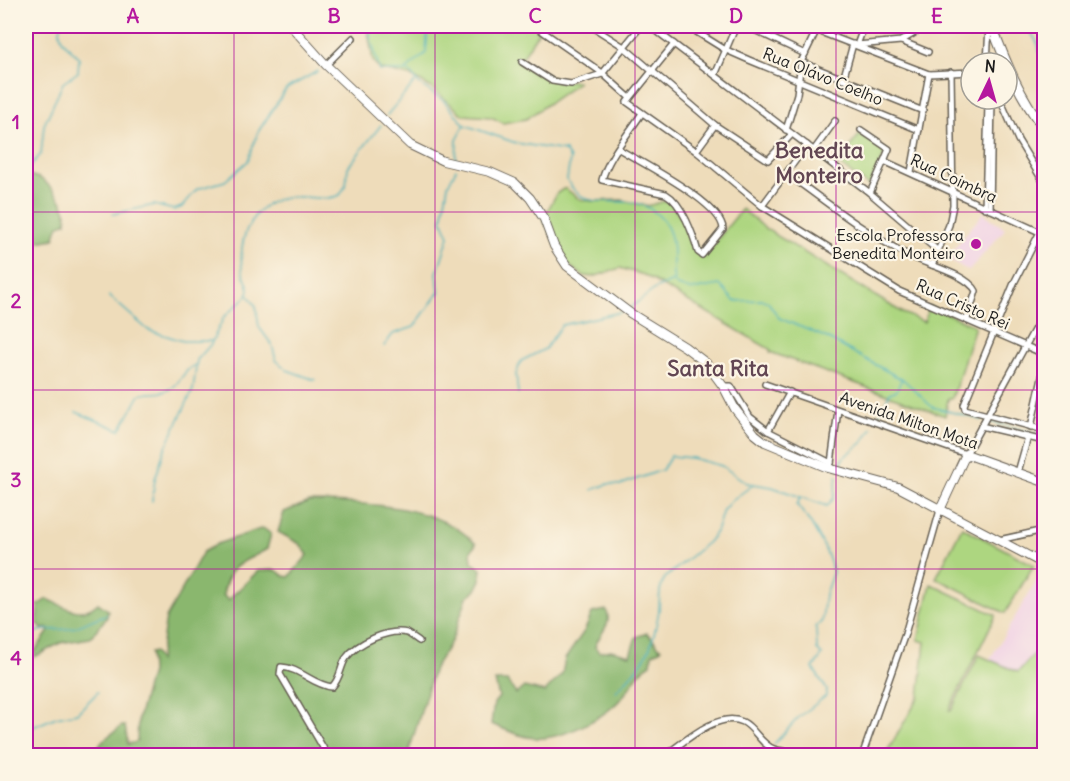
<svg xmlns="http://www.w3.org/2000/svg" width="1070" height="781" font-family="Delius,sans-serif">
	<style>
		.built { fill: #f0d0e5 }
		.green { fill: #add680; stroke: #64794e; stroke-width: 1.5 }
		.forest { fill: #8ab76e; stroke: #536a45; stroke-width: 1.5 }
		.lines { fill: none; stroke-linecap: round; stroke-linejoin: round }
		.stream { stroke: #3bacb7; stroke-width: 1.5 }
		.street-casing { stroke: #665f53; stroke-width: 8 }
		.secondary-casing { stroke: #665f53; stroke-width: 10 }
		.primary-casing { stroke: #665f53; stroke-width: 11 }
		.street { stroke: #fff; stroke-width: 5 }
		.secondary { stroke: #fff; stroke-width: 8 }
		.primary { stroke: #fff; stroke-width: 9 }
		.grid { fill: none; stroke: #b5179e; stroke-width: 1.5; stroke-opacity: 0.55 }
		.poi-dot { fill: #b5179e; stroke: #fcf5e5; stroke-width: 2 }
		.labels { text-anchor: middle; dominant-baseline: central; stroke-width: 4.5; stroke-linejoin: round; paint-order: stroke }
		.street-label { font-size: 16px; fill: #1c1c1c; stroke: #fcf5e5 }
		.poi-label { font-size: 16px; fill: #1c1c1c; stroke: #fcf5e5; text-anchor: end }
		.district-label { font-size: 22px; font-weight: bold; fill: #624653; stroke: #fcf5e5 }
		.neatline { fill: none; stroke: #b5179e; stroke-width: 2 }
		.grid-label { font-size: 20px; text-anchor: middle; font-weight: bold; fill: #b5179e }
	</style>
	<rect width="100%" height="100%" fill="#fcf5e5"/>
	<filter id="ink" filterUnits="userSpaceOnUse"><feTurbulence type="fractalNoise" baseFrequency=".0167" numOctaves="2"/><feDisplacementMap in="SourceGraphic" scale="12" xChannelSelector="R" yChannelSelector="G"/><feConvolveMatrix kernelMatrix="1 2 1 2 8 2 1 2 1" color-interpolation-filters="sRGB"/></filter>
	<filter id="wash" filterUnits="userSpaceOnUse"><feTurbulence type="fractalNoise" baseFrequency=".008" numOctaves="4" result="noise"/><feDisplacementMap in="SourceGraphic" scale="24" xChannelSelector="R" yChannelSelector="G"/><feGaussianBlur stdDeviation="1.35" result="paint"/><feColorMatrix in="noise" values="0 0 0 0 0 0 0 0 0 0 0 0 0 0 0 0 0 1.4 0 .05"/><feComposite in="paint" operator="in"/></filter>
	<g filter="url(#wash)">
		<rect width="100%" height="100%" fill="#eedcba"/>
		<g class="built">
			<path d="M983 213 1005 229 969 271 947 258Z"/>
			<path d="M1043 570 1044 649 1022 675 990 659Z"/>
		</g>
		<g class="green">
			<path d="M367 26H542L519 63 558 81H577V83L526 119 503 123 491 117 463 115 432 88 413 77 379 69 373 61Z"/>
			<path d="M860 134 886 151 869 186 837 163Z"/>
			<path d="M565 188 579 199 592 201 622 200 647 206 665 201 672 203 703 257 742 209 766 229 903 313 924 322 929 306 975 326 952 399H948L945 416 770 352 771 350 644 275 620 268 593 277 584 276 568 265 543 219 557 193Z"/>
			<path d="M962 527 1034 565 1005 613 936 578Z"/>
			<path d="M931 584 996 615 949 710 951 711 979 655 1018 672 1044 643V755H885L919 697 925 642 918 640Z"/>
		</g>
		<g class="forest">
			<path d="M26 173C31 177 39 176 44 181 54 190 71 209 66 223L59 225 54 239 26 244Z"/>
			<path d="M309 502C362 503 437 503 476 544L471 551 472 562 481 569V580L476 590 467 597 452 640 434 668 408 755 93 756 102 741 122 726H125L128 744 137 742 138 719 151 672 150 653 154 652 159 661 166 618 203 552 217 544 263 528 271 534 267 549C244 563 228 562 223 595L228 600 258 571 276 570 284 576 289 577 308 555 300 544 278 532 284 512Z"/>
			<path d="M47 599C65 606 80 620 98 603L108 610 107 617 90 638 60 643 35 657V651L49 631 47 628 42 629 37 622 38 605Z"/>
			<path d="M606 610C614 625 598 634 595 647L599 652 611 650 630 655 636 637 647 633 661 649 652 654 651 664C638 671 633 684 624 695 608 716 563 740 535 738 520 737 506 730 491 724L494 703 499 697 495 681H507L516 694 524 687 545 692 562 674 565 659 585 630 592 613Z"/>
		</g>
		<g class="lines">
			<g class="stream">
				<path d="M370 26V37L380 71H409L419 84 444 101 465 125 516 143 565 151 570 159 567 180C588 221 630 184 660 217 683 241 666 274 677 286L691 290 720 285 734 301 763 300 768 302 779 318 825 337 905 381 932 407 982 420"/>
				<path d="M1027 26 1038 44 1044 75"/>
				<path d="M406 70 426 53 428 26"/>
				<path d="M387 115 415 82"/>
				<path d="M456 161 457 139 464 126"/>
				<path d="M26 171 41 154 44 125 63 83 78 72 79 58C71 48 56 40 61 26"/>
				<path d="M113 214 154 205 174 210 182 207 197 189 225 181 248 161 258 132 286 89 318 71"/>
				<path d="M248 295 256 306 259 327 272 345 276 360 287 370 315 380"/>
				<path d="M109 296 148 330 183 341H212"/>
				<path d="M630 308 655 289 673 281"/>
				<path d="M384 346 393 334 414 327 439 292 437 273 449 236 442 220 448 185 456 169"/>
				<path d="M518 393 516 374 521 361 545 349 562 325 621 312"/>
				<path d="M76 412 120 430 140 395C151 390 162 396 172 388 182 381 183 370 195 365"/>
				<path d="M878 417 890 393 897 390 901 380"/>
				<path d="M987 421 1044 435"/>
				<path d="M839 467 843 458 862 443 872 428"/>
				<path d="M592 490 608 484 620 485 662 470 671 456 692 458 722 466 747 483 772 487 827 506 834 498 837 475"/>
				<path d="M152 501 155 479 164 451 193 390 197 360 211 344 224 317 246 297 249 291C249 283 243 277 242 269 238 236 253 201 290 197 307 195 325 202 340 195L346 185 348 167 381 125"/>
				<path d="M26 637C41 626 54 632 72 628 85 625 94 617 107 615"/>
				<path d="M616 691C646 661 652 653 659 610 660 598 658 588 665 578L708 542 716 532 723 510 732 500 753 485"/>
				<path d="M26 730 56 717 77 713 98 692"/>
				<path d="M774 744 799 717 826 696 827 690 813 668 822 655 817 650 816 627 822 621 825 594 833 572C827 547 813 525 797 505L800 498"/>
				<path d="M690 756 731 747 762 756 769 751"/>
			</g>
		</g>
	</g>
	<g filter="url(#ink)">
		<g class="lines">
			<defs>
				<g id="street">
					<path d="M535 26 601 72 630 98"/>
					<path d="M591 26 624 47 715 125 768 160 792 134"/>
					<path d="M650 26 870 193 938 251"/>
					<path d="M687 26 724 49 749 60 919 130"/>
					<path d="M746 26 805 54"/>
					<path d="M813 26 823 33 929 74 971 72"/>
					<path d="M864 26 857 45 901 41 926 26"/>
					<path d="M901 41 928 52"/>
					<path d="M674 44 627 102 696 151 762 206 899 291 1044 354"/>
					<path d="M522 62 552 81 571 84 602 74 641 26"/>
					<path d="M801 62 923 111"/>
					<path d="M987 63 989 26"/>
					<path d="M326 65 353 38"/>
					<path d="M715 75 736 26"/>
					<path d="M843 80 853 44"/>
					<path d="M1000 99 1018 140 1044 183"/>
					<path d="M786 130 797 94 801 62 818 27"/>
					<path d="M861 130 889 149 884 161"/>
					<path d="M619 149C641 163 722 203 723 229L702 255 698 252C693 234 682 203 666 194L602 180C608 157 629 133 642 113"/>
					<path d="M814 150 835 121"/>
					<path d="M696 151 715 125"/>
					<path d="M911 172 929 74"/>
					<path d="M786 173C826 202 866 234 910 256 927 265 967 274 976 291L967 319"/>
					<path d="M870 193 884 161 1044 234"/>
					<path d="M762 206 807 145"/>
					<path d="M985 208 988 104"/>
					<path d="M990 210 992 99"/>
					<path d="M1040 232 1014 283 964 405 965 409 1044 430"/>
					<path d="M932 265 949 225 953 205 951 72"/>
					<path d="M765 384 966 454 1044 312"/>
					<path d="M723 386H731L750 417 768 431 831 463 828 468"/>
					<path d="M981 426 1044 441"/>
					<path d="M1031 427 1044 368"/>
					<path d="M768 431 790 392"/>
					<path d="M831 463 838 410"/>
					<path d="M1018 472 1028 437"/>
					<path d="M999 540 1044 530"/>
					<path d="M328 756 280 674 281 667C300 668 313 685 332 687 341 678 340 667 346 658 357 643 389 628 407 633 411 635 416 639 419 641"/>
					<path d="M664 756C683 743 718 710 743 722 755 728 760 744 774 749 792 755 811 749 829 756"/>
					<path d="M862 756 905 634 940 510"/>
				</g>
				<g id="secondary">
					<path d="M291 26 326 65 410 145 443 161 490 172 515 183 530 198 544 219 554 246 567 266 630 313 685 347 706 363 723 386 735 409 755 434 765 442 828 468 898 487 1044 564"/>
					<path d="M940 510 966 454 1044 482"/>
				</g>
				<path id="primary" d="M992 26C1005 61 1020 98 1044 128"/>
			</defs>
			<use href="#street" class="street-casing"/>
			<use href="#secondary" class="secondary-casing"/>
			<use href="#primary" class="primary-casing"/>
			<use href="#street" class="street"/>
			<use href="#secondary" class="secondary"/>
			<use href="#primary" class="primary"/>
		</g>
	</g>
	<path class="grid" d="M234 26V756M435 26V756M635 26V756M836 26V756M26 212H1044M26 390H1044M26 569H1044"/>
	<circle class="poi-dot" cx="976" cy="244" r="6"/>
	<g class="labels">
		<g class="street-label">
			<text transform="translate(823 76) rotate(22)">Rua Olávo Coelho</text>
			<text transform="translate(954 178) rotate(25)">Rua Coimbra</text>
			<text transform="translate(963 304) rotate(24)">Rua Cristo Rei</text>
			<text transform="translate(909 420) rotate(19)">Avenida Milton Mota</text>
		</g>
		<g class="poi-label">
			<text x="964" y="235">Escola Professora<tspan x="964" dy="18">Benedita Monteiro</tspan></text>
		</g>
		<g class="district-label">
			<text x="819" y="150">Benedita<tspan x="819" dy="25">Monteiro</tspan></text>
			<text x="718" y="368">Santa Rita</text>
		</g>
	</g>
	<rect width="1070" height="781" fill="none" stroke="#fcf5e5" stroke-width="66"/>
	<g transform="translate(989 81) rotate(5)"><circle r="28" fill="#fcf5e5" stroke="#a29e95" stroke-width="1.5"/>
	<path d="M0-4.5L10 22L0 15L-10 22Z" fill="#b5179e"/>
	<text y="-9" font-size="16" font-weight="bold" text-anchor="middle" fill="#1c1c1c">N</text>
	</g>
	<rect x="33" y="33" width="1004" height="715" class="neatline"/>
	<g class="grid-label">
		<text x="133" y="23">A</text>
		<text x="334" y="23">B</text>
		<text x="535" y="23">C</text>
		<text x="736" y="23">D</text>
		<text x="937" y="23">E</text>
		<text x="16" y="129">1</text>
		<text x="16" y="308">2</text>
		<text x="16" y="487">3</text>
		<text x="16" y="665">4</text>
	</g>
</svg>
